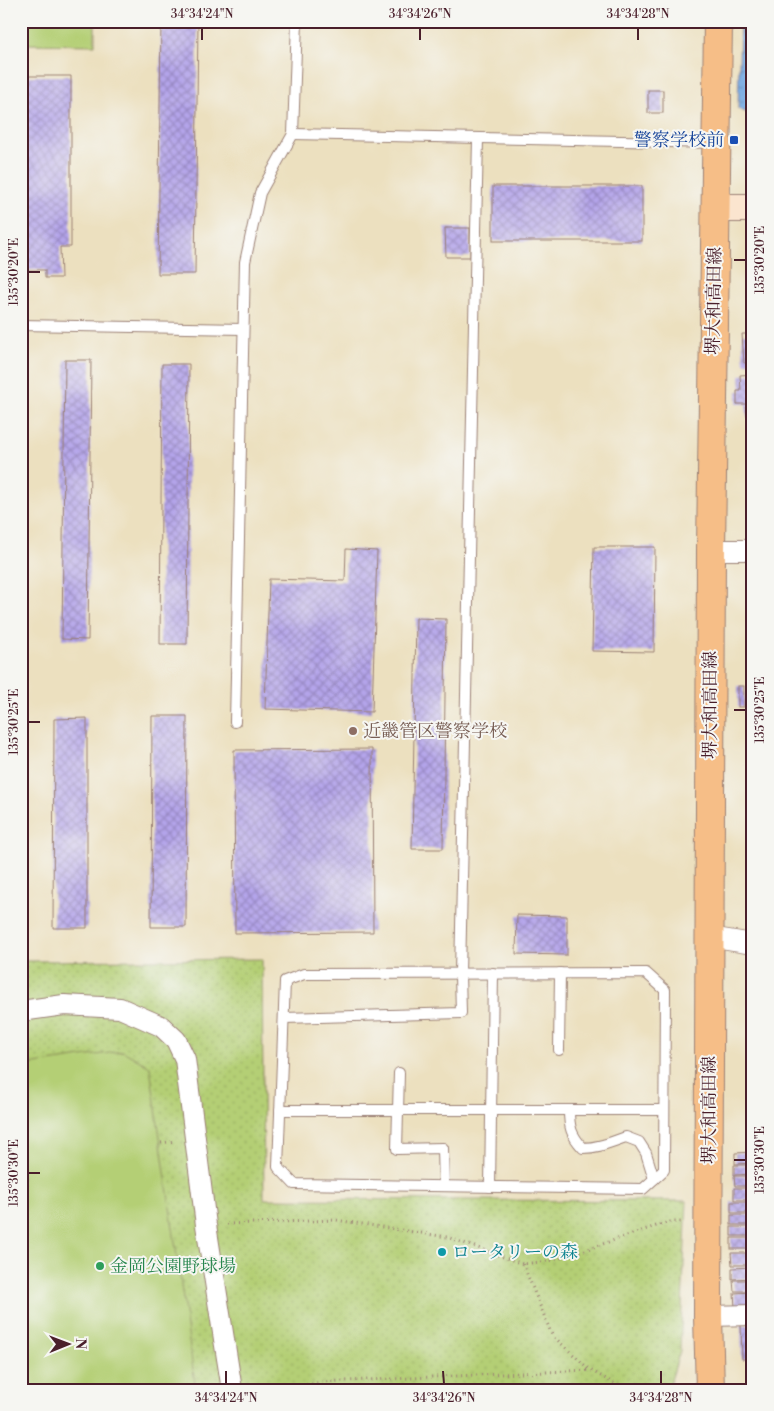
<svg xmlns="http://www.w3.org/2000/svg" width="774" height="1411" font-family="'Libre Bodoni','Noto Serif JP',serif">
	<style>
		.park { fill: url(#park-dots); stroke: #7f7750 }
		.garden { fill: #b4cf75; stroke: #7f7750 }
		.water { fill: url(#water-ripples); stroke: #5e6486 }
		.building { fill: url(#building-cross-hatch) }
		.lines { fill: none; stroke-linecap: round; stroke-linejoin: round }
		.lane-casing { stroke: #9b8075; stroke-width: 12 }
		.street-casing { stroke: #9b8075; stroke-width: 22 }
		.secondary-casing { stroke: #9b8075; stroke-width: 30 }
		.primary-casing { stroke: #9b8075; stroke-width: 30 }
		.path { stroke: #9b8075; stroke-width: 3; stroke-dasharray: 1 4; stroke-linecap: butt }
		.lane { stroke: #fff; stroke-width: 10 }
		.street { stroke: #fff; stroke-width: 20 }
		.secondary { stroke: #fbe5cf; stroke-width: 28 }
		.primary { stroke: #f6be87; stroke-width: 28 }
		.ticks { fill: none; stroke: #4a1f2b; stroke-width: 2 }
		.transit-dot { fill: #1a4fb4; stroke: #f6f6f2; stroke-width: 2 }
		.education-dot { fill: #8d6e63; stroke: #f6f6f2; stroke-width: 2 }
		.culture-dot { fill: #0f9aa8; stroke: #f6f6f2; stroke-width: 2 }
		.leisure-dot { fill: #2e9e5b; stroke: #f6f6f2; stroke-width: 2 }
		.labels { text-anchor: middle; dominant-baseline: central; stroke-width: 4; stroke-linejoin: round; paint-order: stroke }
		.transit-label { font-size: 18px; fill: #164399; stroke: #f6f6f2; text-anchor: end }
		.street-label { font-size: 18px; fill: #4a1f2b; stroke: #f6f6f2 }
		.education-label { font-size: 18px; fill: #785e54; stroke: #f6f6f2; text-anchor: start }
		.culture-label { font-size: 18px; fill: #0d838f; stroke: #f6f6f2; text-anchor: start }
		.leisure-label { font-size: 18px; fill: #27864d; stroke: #f6f6f2; text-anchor: start }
		.neatline { fill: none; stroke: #4a1f2b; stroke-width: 2 }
		.ticks-label { font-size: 12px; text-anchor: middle; fill: #4a1f2b }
	</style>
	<defs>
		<pattern id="park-dots" width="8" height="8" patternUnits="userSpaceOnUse" patternTransform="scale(1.25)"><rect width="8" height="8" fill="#b4cf75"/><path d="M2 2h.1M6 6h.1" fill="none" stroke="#9cb165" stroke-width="1.8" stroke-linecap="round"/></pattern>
		<pattern id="water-ripples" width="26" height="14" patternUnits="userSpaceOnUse" patternTransform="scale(1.25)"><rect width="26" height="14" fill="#73a8e1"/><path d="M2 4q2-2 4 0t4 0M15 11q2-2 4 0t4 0" fill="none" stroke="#6088b7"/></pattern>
		<pattern id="building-cross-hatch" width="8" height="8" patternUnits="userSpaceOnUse" patternTransform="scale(1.25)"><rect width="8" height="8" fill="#b4a4ea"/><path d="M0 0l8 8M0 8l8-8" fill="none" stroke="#9485be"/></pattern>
	</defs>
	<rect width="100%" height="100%" fill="#f6f6f2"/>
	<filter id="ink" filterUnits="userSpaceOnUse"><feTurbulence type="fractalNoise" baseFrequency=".02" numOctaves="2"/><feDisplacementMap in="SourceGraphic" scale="10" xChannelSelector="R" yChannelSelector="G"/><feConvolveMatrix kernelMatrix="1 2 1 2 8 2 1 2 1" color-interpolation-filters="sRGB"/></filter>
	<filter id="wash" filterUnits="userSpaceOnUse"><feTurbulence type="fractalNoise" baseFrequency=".0096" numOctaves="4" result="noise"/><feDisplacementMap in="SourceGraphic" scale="20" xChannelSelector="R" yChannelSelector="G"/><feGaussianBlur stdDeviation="1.12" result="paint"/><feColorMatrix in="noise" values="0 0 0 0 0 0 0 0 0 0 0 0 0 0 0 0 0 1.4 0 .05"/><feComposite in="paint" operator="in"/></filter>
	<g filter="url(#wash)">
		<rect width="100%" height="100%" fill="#ece0bf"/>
		<path class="park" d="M262 959 264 1199 687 1201 680 1351 668 1390H21V961Z"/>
		<g class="garden">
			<path d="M21 21H95V45L21 44Z"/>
			<path d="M123 1051 150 1067 196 1390H21V1066Z"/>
		</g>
		<path class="water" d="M740 21H753V115L738 109Z"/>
		<g id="blocks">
			<g class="building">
				<path d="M161 21H198L195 274H158Z"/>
				<path d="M21 76H71V247H60L61 278H45V270H21Z"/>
				<rect x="648" y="90" width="15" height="23"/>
				<path d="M751 120H753V191H750Z"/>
				<rect x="493" y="186" width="149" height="55"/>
				<path d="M445 228H470V257H446Z"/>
				<path d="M742 334H753V362L744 363Z"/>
				<path d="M65 360H91L88 640 62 639Z"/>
				<path d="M162 364H189L187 644H160Z"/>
				<path d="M753 374V416H747L746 404H737V391H741L740 375Z"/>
				<path d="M594 547H655L654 652 592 651Z"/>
				<path d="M346 549 377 551 372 712 265 709 269 579 345 581Z"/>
				<path d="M416 618 446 619 443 849H412Z"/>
				<rect x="738" y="686" width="6" height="21"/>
				<path d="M152 716H187L186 927H151Z"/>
				<path d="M87 718V928H53L54 719Z"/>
				<path d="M372 749 373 932 235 933 234 750Z"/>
				<path d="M517 915 567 916V955L516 954Z"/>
				<rect x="751" y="1110" width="2" height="22"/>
				<path d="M753 1152V1163L735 1164V1153Z"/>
				<path d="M734 1165H753V1174L734 1175Z"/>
				<path d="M734 1176H753V1186H735Z"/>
				<rect x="734" y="1188" width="19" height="12"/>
				<rect x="731" y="1202" width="22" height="11"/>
				<rect x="731" y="1215" width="22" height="10"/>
				<rect x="731" y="1227" width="22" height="9"/>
				<rect x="731" y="1238" width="22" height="11"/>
				<path d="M731 1253H753V1265H732Z"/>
				<path d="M753 1267V1278L732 1279V1268Z"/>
				<path d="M733 1280H753V1291H734Z"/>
				<path d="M753 1292V1306L735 1307 734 1293Z"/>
				<path d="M741 1325H753V1359H742Z"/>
			</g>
		</g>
	</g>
	<g filter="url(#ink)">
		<use href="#blocks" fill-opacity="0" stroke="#9b8075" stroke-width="1"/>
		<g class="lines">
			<defs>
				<g id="lane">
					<path d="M293 134 716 143"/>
					<path d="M21 325 243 329"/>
					<path d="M235 722 245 262 260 193 293 134 297 21"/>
					<path d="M646 973 665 990 664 1170 643 1189 294 1184 278 1167 285 981 304 974Z"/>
					<path d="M284 1018 461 1013 460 974 478 138"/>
					<path d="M559 1050 560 973"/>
					<path d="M399 1073 397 1149 443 1148 444 1186"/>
					<path d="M280 1110H664"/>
					<path d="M569 1110C569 1127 571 1135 583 1148 599 1148 611 1142 626 1137L639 1142 646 1153 654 1179"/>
					<path d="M490 1187 493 973"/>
				</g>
				<g id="street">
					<path d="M711 550H753"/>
					<path d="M709 937 753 944"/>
					<path d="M21 1011 64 1005 120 1008 161 1026 176 1040 185 1059 206 1225 232 1390"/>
					<path d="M708 1316 753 1315"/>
				</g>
				<path id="secondary" d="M716 208H753"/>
				<path id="primary" d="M710 1390 708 1316 711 550 718 21"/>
			</defs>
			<use href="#lane" class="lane-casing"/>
			<use href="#street" class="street-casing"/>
			<use href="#secondary" class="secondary-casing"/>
			<use href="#primary" class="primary-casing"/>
			<g class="path">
				<path d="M161 1143 175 1141"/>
				<path d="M227 1224 336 1220 447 1237 523 1264 555 1260 668 1222H683"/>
				<path d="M523 1264 552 1335 590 1370 626 1390"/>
				<path d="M277 1390 322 1382 590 1370"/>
			</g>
			<use href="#lane" class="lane"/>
			<use href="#street" class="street"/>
			<use href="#secondary" class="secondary"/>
			<use href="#primary" class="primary"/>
		</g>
	</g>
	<path class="ticks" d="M202 28V40M420 28V40M638 28V40M734 260H746M28 272H40M734 710H746M28 722H40M734 1160H746M28 1173H40M226 1371V1384M443 1371 444 1384M661 1371V1384"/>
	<rect class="transit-dot" x="729" y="135" width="10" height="10" rx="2.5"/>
	<circle class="education-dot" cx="353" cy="731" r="5"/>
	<circle class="culture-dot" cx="442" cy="1252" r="5"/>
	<circle class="leisure-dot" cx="100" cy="1266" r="5"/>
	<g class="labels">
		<g class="transit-label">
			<text x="724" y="140">警察学校前</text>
		</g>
		<g class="street-label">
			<text transform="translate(714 301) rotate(-89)">堺大和高田線</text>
			<text transform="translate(710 705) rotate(-90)">堺大和高田線</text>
			<text transform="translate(709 1110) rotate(-90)">堺大和高田線</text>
		</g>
		<g class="education-label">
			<text x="363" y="731">近畿管区警察学校</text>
		</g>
		<g class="culture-label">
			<text x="452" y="1252">ロータリーの森</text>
		</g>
		<g class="leisure-label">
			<text x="110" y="1266">金岡公園野球場</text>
		</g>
	</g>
	<rect width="774" height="1411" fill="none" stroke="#f6f6f2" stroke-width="55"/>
	<g transform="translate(68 1344) rotate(89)" stroke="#f6f6f2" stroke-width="4" paint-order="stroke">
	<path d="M0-4L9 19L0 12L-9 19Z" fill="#4a1f2b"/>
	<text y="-8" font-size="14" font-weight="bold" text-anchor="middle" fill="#4a1f2b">N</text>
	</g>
	<rect x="28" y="28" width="718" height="1356" class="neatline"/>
	<g class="ticks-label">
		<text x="202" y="18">34°34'24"N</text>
		<text x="420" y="18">34°34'26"N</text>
		<text x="638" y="18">34°34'28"N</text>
		<text transform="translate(760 260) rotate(-90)" y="4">135°30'20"E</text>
		<text transform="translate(14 272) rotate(-90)" y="4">135°30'20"E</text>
		<text transform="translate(760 710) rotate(-90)" y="4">135°30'25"E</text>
		<text transform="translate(14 722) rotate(-90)" y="4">135°30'25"E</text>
		<text transform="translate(760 1160) rotate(-90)" y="4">135°30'30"E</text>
		<text transform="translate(14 1173) rotate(-90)" y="4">135°30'30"E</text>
		<text x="226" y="1402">34°34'24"N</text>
		<text x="444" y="1402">34°34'26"N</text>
		<text x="661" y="1402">34°34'28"N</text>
	</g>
</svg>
